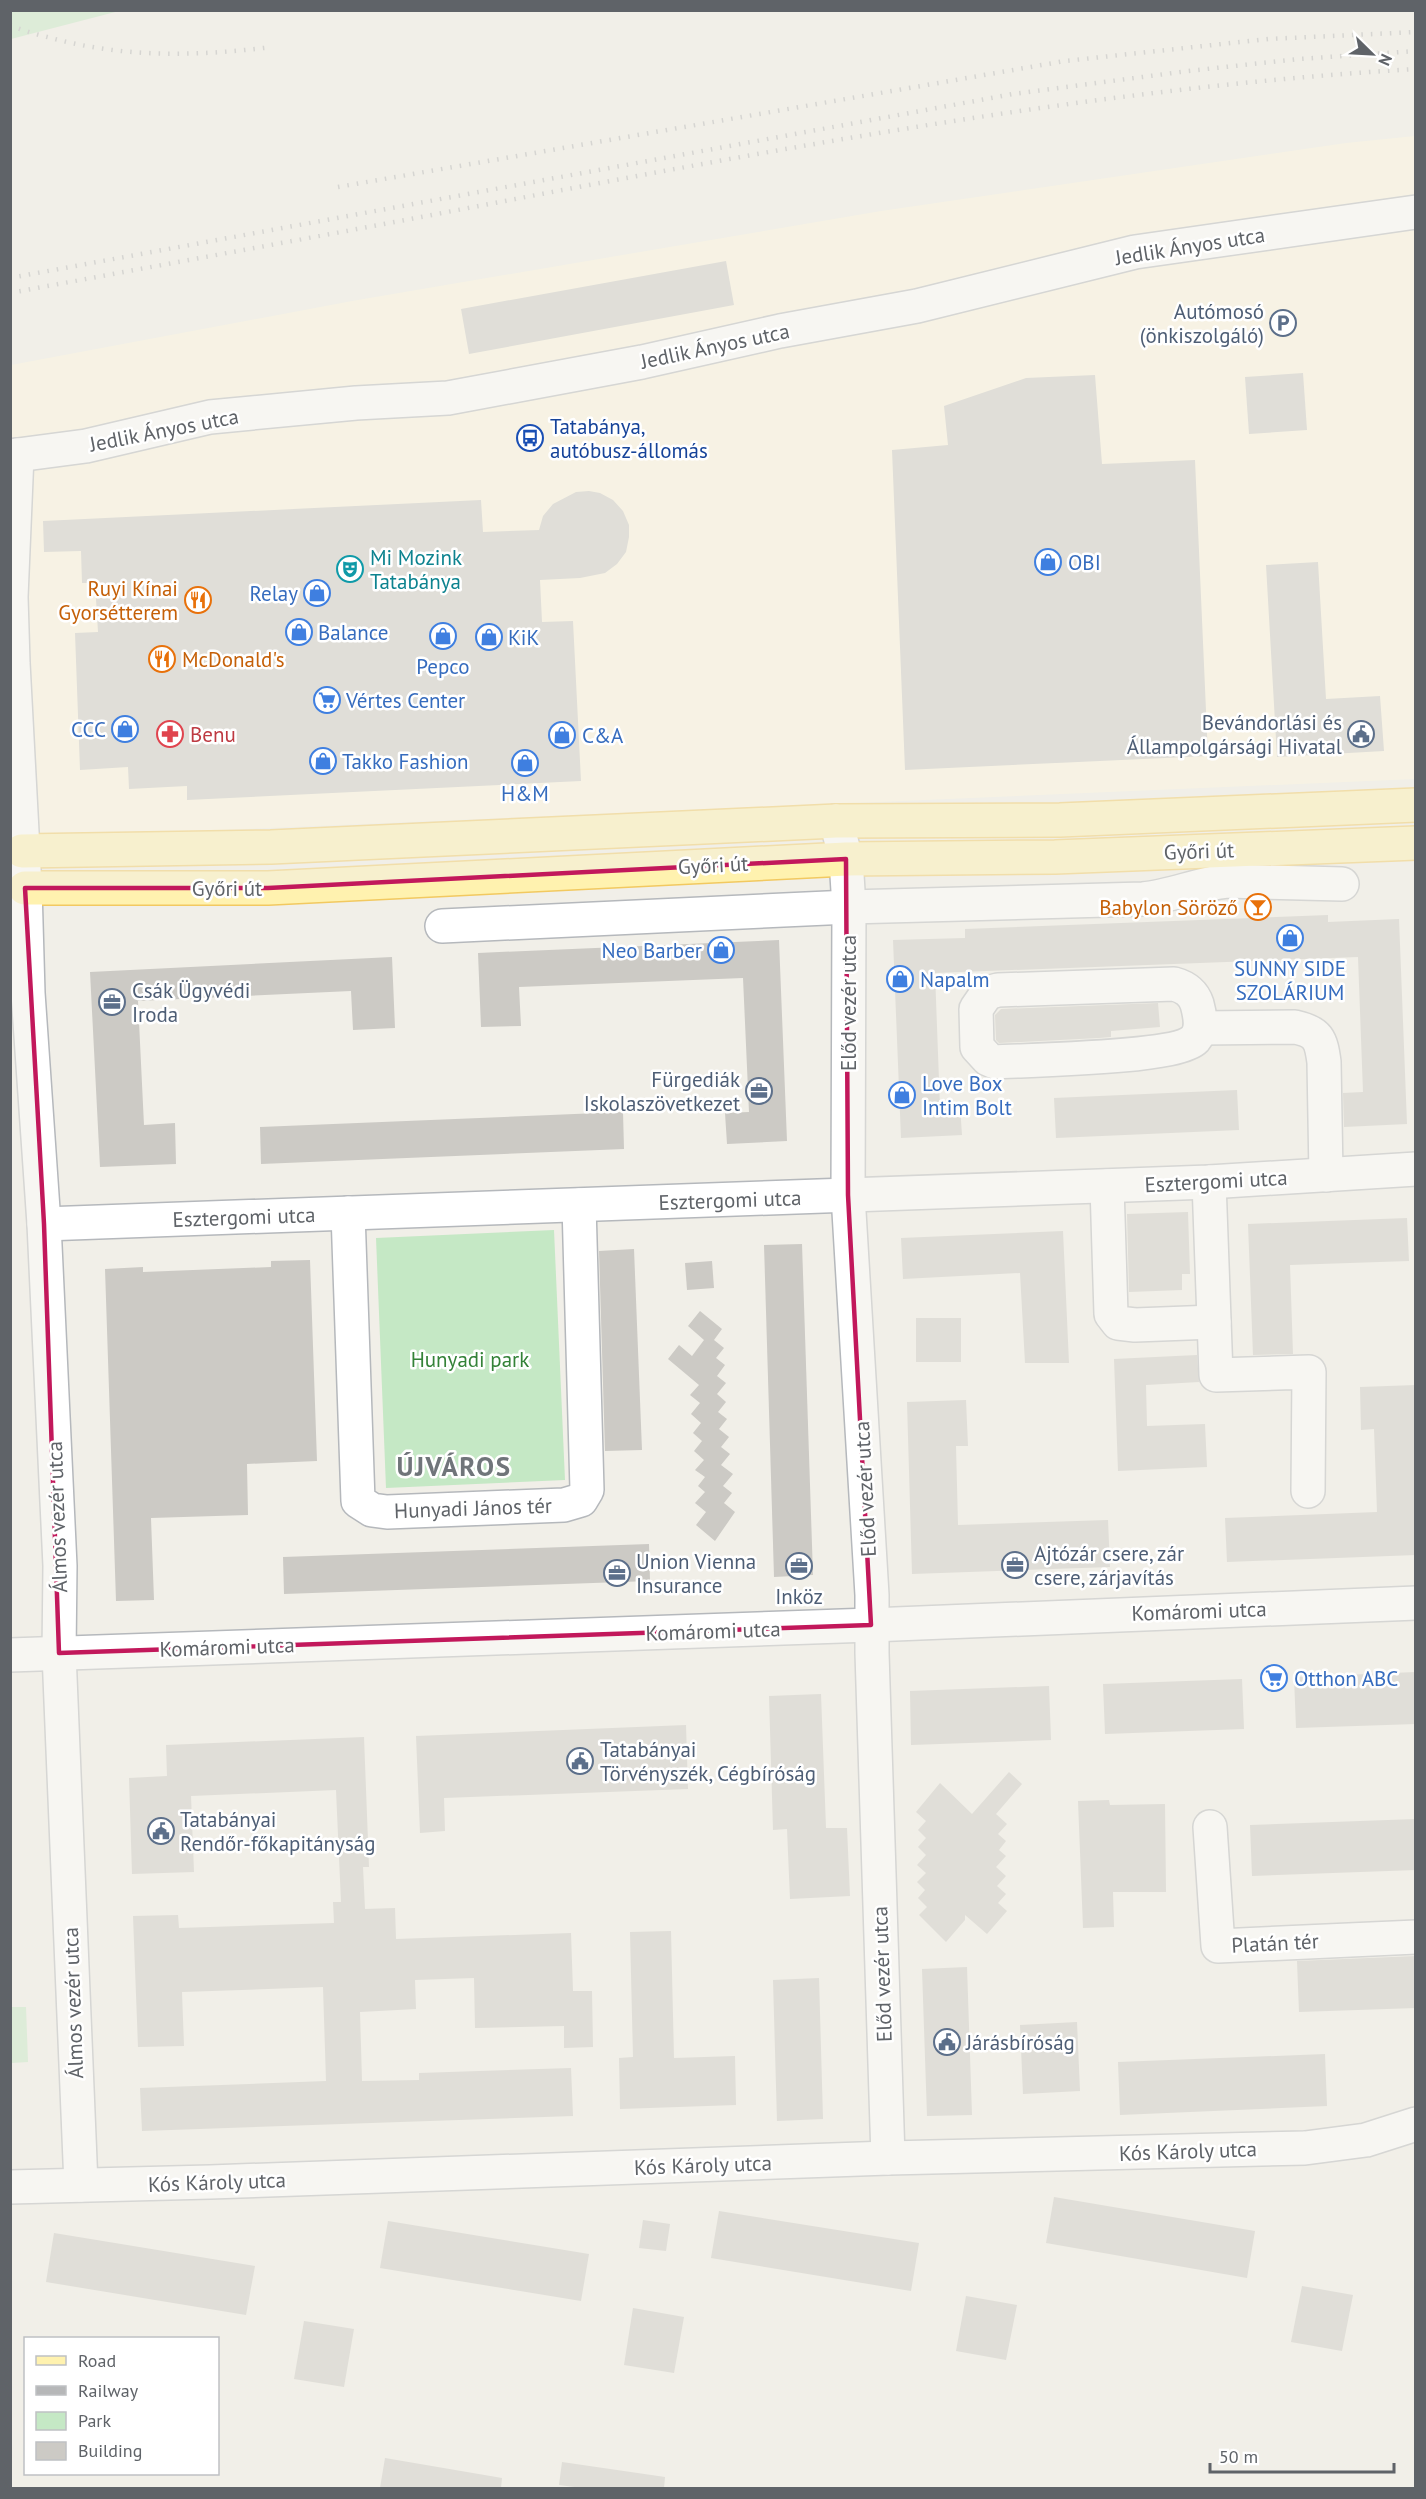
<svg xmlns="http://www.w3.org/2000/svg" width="1426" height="2499" font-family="'PT Sans',sans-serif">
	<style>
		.commercial { fill: #fef7e0 }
		.green { fill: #c5e8c5 }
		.building { fill: #cccac5 }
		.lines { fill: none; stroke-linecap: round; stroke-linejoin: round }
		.minor-casing { stroke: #b5b8bc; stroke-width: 36 }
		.major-casing { stroke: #f2c960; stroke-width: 36 }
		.minor { stroke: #fff; stroke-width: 33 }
		.major { stroke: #fff2af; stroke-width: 33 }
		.rail { stroke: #b6b7b8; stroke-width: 4.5; stroke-dasharray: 1.5 8; stroke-linecap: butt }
		.marked { fill: none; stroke: #c2185b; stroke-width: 4.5; stroke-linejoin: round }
		.labels { text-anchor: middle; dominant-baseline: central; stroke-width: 5; stroke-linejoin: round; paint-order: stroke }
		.street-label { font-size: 21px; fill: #5f6368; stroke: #fff }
		.service-label { font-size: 21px; fill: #4e5e75; stroke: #fff; text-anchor: start }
		.transit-label { font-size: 21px; fill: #164399; stroke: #fff; text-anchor: start }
		.culture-label { font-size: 21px; fill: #0d838f; stroke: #fff; text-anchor: start }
		.shop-label { font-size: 21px; fill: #366cbe; stroke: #fff; text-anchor: start }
		.food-label { font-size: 21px; fill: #c56008; stroke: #fff; text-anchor: end }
		.health-label { font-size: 21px; fill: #be3a42; stroke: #fff; text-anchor: start }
		.park-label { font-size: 21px; fill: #348238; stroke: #fff }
		.district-label { font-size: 27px; font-weight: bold; letter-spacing: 1.5px; fill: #70757a; stroke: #fff }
	</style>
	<rect width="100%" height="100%" fill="#f1efe8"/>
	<path class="commercial" d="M1415 136V779L11 839V365L352 301 881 211 1346 143Z"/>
	<g class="green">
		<path d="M11 10H119V11L11 39Z"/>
		<path d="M554 1230 565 1480 386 1488 376 1238Z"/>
		<path d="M11 2007H26L28 2062 11 2063Z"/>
	</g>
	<g class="building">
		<path d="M726 261 734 305 469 354 461 309Z"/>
		<path d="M1303 373 1307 430 1249 434 1245 377Z"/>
		<path d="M1095 375 1102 464 1195 460 1208 756 905 770 892 450 948 445 944 406 1026 378Z"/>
		<path d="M589 491 600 493 613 500 623 511 629 525V537L626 552 617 564 605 573 580 578 540 580 542 622 573 621 581 781 187 800V786L129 789 128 767 80 770 75 633 98 632 95 583H82L81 551 44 552 43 521 481 500 483 532 539 530 543 516 553 504 576 492Z"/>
		<path d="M1318 562 1326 699 1380 696 1384 751 1277 757 1266 565Z"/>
		<path d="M1328 915V922L1399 919 1407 1124 1344 1127 1343 1093 1363 1092 1358 957 935 973 940 1107 960 1106 962 1135 901 1138 893 940 965 938V929Z"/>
		<path d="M779 940 787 1141 727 1144 725 1113 749 1112 743 978 519 987 521 1026 481 1027 478 953Z"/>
		<path d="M392 957 395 1028 353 1030 351 991 138 1001 144 1125 175 1123 176 1164 100 1167 90 972Z"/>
		<path d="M1158 1003 1160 1027 1111 1031V1037L1099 1038 999 1043 996 1040 995 1015 1001 1009Z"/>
		<path d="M1237 1090 1239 1130 1056 1138 1054 1098Z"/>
		<path d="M623 1112 624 1149 261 1164 260 1127Z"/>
		<path d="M1188 1212 1190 1274H1182V1290L1129 1292 1127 1214Z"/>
		<path d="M1407 1218 1409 1261 1290 1265 1293 1354 1253 1355 1248 1224Z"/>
		<path d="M1063 1231 1069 1363H1025L1020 1273 903 1279 901 1238Z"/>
		<path d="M802 1244 813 1575 774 1577 764 1245Z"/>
		<path d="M634 1249 642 1450 605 1451 599 1251Z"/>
		<path d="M310 1260 317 1461 247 1464 248 1515 151 1518 154 1600 116 1601 105 1269 143 1267V1272L271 1267V1261Z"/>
		<path d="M712 1261 714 1288 687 1290 685 1263Z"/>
		<path d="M700 1311 722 1329 714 1340 724 1348 716 1358 725 1365 717 1376 726 1383 717 1394 726 1402 718 1412 727 1419 719 1429 729 1437 721 1447 730 1454 721 1465 733 1474 723 1486 732 1493 724 1503 735 1512 715 1541 696 1525 706 1512 695 1503 705 1492 698 1486 705 1477 695 1470 704 1460 694 1451 702 1441 693 1433 701 1423 691 1414 700 1403 690 1395 699 1385 668 1359 679 1345 692 1356 704 1340 688 1326Z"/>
		<rect x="916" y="1318" width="45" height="44"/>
		<path d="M1197 1355 1199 1382 1146 1385 1147 1426 1205 1424 1207 1467 1118 1471 1114 1359Z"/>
		<path d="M1416 1385V1555L1227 1562 1225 1518 1377 1512 1374 1429 1361 1430 1360 1387Z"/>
		<path d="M966 1400 968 1446H956L958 1525 1108 1520 1110 1567 912 1574 907 1402Z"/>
		<path d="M649 1544 650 1581 284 1594 283 1557Z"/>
		<path d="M1416 1672V1724L1296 1728 1294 1677Z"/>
		<path d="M1242 1679 1244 1729 1105 1734 1103 1684Z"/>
		<path d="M1049 1686 1051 1740 911 1745 910 1691Z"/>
		<path d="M821 1694 826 1828H847L850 1896 790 1899 787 1829 773 1830 769 1696Z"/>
		<path d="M686 1725 688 1789 444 1798 445 1831 420 1833 416 1736Z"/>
		<path d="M364 1737 369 1867H363L365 1909 395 1908 396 1939 571 1933 573 1991H592L593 2047 564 2048V2026L475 2028 474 1978 415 1980 416 2009 360 2012 362 2081 419 2080V2073L571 2068 573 2116 142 2131 140 2088 326 2081 323 1987 182 1992 184 2046 138 2047 133 1916 178 1915 179 1928 334 1923 333 1902H341L336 1790 191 1796 194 1872 132 1874 129 1778 167 1776 166 1745Z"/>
		<path d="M1009 1772 1022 1784 996 1814 1007 1824 998 1834 1006 1841 999 1850 1006 1856 996 1867 1006 1876 997 1886 1006 1894 998 1903 1007 1911 987 1934 965 1915V1920L946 1942 919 1915 927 1907 918 1898 925 1890 917 1882 926 1873 917 1865 926 1855 918 1847 926 1838 918 1830 926 1821 916 1812 940 1783 972 1814Z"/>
		<path d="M1109 1800 1110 1805 1165 1804 1166 1892H1113L1114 1927 1083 1928 1078 1801Z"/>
		<path d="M1416 1819V1870L1252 1876 1250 1825Z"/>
		<path d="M671 1931 674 2058 735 2056 736 2105 620 2109 619 2058 633 2057 630 1932Z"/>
		<path d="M1416 1956V2008L1299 2012 1297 1961Z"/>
		<path d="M967 1967 972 2115 927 2116 922 1969Z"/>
		<path d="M819 1978 823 2119 777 2121 773 1980Z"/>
		<path d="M1077 2022 1080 2091 1023 2094 1020 2025Z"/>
		<path d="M1325 2054 1327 2106 1120 2115 1118 2062Z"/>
		<path d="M1054 2197 1255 2231 1247 2278 1046 2243Z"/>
		<path d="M719 2211 919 2243 911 2291 711 2258Z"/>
		<path d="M643 2220 670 2224 666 2251 639 2248Z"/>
		<path d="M388 2221 589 2254 581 2301 380 2268Z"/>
		<path d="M54 2233 255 2266 246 2315 46 2282Z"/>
		<path d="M1302 2286 1353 2295 1342 2351 1291 2342Z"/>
		<path d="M966 2296 1017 2305 1006 2360 956 2351Z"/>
		<path d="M633 2308 684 2317 674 2373 624 2365Z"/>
		<path d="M304 2321 354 2329 344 2387 294 2379Z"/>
		<path d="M385 2458 502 2478 501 2488H380Z"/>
		<path d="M562 2462 665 2477 664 2488H582L559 2485Z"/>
	</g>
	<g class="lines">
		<defs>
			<g id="minor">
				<path d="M17 455 11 597 13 663 25 888 28 993 44 1224 60 1566 59 1653 81 2185"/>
				<path d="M10 456 86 446 210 417 356 403 448 398 642 362 780 331 917 306 1135 252 1416 212"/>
				<path d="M836 821 846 859 849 907 848 1195 872 1595V1653L888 2158"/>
				<path d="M442 926 849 907 1143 899C1172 896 1198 884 1227 881L1342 884"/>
				<path d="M1174 984C1185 987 1193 992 1197 1004 1200 1015 1203 1030 1195 1039 1177 1058 1028 1060 995 1062L988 1059 977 1047 976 1009 987 993 998 990Z"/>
				<path d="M1201 1028 1295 1027C1318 1032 1321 1039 1324 1062L1326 1175"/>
				<path d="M1209 1182 1216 1375 1309 1372 1308 1491"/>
				<path d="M1107 1186 1111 1314 1118 1323 1135 1325 1214 1322"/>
				<path d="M348 1213 358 1501 372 1510 387 1512 564 1505 581 1500 587 1490 579 1205"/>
				<path d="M44 1224 1209 1182 1416 1169"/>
				<path d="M10 1655 871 1625 1416 1603"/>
				<path d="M1210 1827 1218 1946 1416 1937"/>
				<path d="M10 2187 210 2182 888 2158 1305 2148 1366 2140 1416 2124"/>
			</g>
			<g id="major">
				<path d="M22 851 271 847 836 821 1060 820 1416 805"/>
				<path d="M25 888H268L846 859 1055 857 1416 843"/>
			</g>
		</defs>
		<use href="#minor" class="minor-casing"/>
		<use href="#major" class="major-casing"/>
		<use href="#minor" class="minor"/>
		<use href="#major" class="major"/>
		<g class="rail">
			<path d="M10 25C26 32 43 36 59 40 130 58 199 56 272 47"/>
			<path d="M338 187 1065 61 1268 39 1416 32"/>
			<path d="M10 278 1013 94 1188 71 1299 59 1416 51"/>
			<path d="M10 293C177 262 344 232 510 200 810 143 1110 87 1416 69"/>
		</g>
	</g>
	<path d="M0 0H1426V2499H0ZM846 859 848 1195 871 1625 59 1653 44 1224 25 888H268Z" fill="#f1efe8" fill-opacity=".55" fill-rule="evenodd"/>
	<path class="marked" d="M846 859 848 1195 871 1625 59 1653 44 1224 25 888H268Z"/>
	<defs>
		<symbol id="parking-ring" viewBox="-11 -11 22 22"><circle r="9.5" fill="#fff" stroke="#5c6f8a" stroke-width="1.5"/><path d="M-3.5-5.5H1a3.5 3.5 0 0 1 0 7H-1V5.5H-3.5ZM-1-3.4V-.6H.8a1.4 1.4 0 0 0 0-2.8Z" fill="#5c6f8a"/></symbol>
		<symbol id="bus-ring" viewBox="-11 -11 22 22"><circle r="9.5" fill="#fff" stroke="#1a4fb4" stroke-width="1.5"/><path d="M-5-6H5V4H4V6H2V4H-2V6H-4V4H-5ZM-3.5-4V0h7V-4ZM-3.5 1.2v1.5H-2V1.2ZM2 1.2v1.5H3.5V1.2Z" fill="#1a4fb4"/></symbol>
		<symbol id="shop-ring" viewBox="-11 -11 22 22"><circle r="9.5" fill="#fff" stroke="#3f7fe0" stroke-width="1.5"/><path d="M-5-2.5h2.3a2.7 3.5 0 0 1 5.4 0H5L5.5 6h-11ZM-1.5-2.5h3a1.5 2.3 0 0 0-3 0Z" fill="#3f7fe0"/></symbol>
		<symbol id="theatre-ring" viewBox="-11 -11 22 22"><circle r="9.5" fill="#fff" stroke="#0f9aa8" stroke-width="1.5"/><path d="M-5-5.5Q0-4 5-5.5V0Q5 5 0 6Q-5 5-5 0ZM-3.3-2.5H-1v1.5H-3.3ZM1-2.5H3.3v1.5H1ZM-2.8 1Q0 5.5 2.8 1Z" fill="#0f9aa8"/></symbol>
		<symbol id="restaurant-ring" viewBox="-11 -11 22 22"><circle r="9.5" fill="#fff" stroke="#e8710a" stroke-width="1.5"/><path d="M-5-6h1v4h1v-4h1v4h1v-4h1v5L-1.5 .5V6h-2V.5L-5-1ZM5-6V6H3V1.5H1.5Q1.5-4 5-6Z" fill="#e8710a"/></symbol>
		<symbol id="supermarket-ring" viewBox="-11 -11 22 22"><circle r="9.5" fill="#fff" stroke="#3f7fe0" stroke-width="1.5"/><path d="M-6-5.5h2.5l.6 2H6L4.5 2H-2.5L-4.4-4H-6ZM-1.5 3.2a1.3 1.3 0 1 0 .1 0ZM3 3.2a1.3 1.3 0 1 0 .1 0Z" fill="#3f7fe0"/></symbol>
		<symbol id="pharmacy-ring" viewBox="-11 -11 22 22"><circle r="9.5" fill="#fff" stroke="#e0444e" stroke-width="1.5"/><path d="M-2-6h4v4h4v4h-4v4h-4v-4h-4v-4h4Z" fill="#e0444e"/></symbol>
		<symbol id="civic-ring" viewBox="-11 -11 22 22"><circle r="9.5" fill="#fff" stroke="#5c6f8a" stroke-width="1.5"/><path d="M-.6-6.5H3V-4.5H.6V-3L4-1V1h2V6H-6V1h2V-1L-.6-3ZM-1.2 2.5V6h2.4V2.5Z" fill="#5c6f8a"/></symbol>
		<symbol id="bar-ring" viewBox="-11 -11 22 22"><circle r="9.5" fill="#fff" stroke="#e8710a" stroke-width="1.5"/><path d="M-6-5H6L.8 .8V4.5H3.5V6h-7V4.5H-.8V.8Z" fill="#e8710a"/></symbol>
		<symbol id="office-ring" viewBox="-11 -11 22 22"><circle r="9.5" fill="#fff" stroke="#5c6f8a" stroke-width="1.5"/><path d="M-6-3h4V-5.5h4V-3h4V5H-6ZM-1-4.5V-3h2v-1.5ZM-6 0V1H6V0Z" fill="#5c6f8a"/></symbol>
	</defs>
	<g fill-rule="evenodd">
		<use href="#parking-ring" x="1268" y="308" width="30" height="30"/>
		<use href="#bus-ring" x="515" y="423" width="30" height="30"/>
		<use href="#shop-ring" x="1033" y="547" width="30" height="30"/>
		<use href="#theatre-ring" x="335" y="554" width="30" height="30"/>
		<use href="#shop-ring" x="302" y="578" width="30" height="30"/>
		<use href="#restaurant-ring" x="183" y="585" width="30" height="30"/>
		<use href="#shop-ring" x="284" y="617" width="30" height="30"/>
		<use href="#shop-ring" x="428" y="621" width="30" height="30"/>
		<use href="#shop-ring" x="474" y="622" width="30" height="30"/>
		<use href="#restaurant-ring" x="147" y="644" width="30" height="30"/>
		<use href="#supermarket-ring" x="312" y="685" width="30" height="30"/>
		<use href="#shop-ring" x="110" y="714" width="30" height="30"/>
		<use href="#pharmacy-ring" x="155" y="719" width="30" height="30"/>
		<use href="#civic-ring" x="1346" y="719" width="30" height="30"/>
		<use href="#shop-ring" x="547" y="720" width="30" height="30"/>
		<use href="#shop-ring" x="308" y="746" width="30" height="30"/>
		<use href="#shop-ring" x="510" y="748" width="30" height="30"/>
		<use href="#bar-ring" x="1243" y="892" width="30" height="30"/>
		<use href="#shop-ring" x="1275" y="923" width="30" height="30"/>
		<use href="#shop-ring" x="706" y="935" width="30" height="30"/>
		<use href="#shop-ring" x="885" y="964" width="30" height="30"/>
		<use href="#office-ring" x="97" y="987" width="30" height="30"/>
		<use href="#office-ring" x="744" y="1076" width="30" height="30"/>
		<use href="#shop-ring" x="887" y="1080" width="30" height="30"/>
		<use href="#office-ring" x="1000" y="1550" width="30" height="30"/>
		<use href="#office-ring" x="784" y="1551" width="30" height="30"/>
		<use href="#office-ring" x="602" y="1558" width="30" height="30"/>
		<use href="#supermarket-ring" x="1259" y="1663" width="30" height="30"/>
		<use href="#civic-ring" x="565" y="1746" width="30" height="30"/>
		<use href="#civic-ring" x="146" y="1816" width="30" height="30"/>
		<use href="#civic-ring" x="932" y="2027" width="30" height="30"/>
	</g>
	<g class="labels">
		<g class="street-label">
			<text transform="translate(1190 246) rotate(-9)">Jedlik Ányos utca</text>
			<text transform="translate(715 346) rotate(-12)">Jedlik Ányos utca</text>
			<text transform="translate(164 430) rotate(-11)">Jedlik Ányos utca</text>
			<text transform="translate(1199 851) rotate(-2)">Győri út</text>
			<text transform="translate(713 865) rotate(-3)">Győri út</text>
			<text x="227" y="888">Győri út</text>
			<text transform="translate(848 1003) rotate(-90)">Előd vezér utca</text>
			<text transform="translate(1216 1181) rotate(-3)">Esztergomi utca</text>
			<text transform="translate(730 1200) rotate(-2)">Esztergomi utca</text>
			<text transform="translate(244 1217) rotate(-2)">Esztergomi utca</text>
			<text transform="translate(865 1489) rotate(-93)">Előd vezér utca</text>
			<text transform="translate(473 1508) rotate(-2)">Hunyadi János tér</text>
			<text transform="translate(57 1517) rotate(-92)">Álmos vezér utca</text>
			<text transform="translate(1199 1611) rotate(-2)">Komáromi utca</text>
			<text transform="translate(713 1631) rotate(-2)">Komáromi utca</text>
			<text transform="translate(227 1647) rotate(-2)">Komáromi utca</text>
			<text transform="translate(1275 1943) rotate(-3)">Platán tér</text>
			<text transform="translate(882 1974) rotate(-92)">Előd vezér utca</text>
			<text transform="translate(73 2003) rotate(-92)">Álmos vezér utca</text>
			<text transform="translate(1188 2151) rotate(-2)">Kós Károly utca</text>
			<text transform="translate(703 2165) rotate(-2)">Kós Károly utca</text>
			<text transform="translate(217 2182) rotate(-2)">Kós Károly utca</text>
		</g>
		<g class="service-label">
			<text x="1264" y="311" text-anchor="end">Autómosó<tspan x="1264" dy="24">(önkiszolgáló)</tspan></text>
			<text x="1342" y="722" text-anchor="end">Bevándorlási és<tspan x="1342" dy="24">Állampolgársági Hivatal</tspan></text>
			<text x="132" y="990">Csák Ügyvédi<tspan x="132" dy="24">Iroda</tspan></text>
			<text x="740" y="1079" text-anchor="end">Fürgediák<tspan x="740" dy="24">Iskolaszövetkezet</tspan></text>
			<text x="1034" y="1553">Ajtózár csere, zár<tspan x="1034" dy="24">csere, zárjavítás</tspan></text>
			<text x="636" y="1561">Union Vienna<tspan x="636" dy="24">Insurance</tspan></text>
			<text x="799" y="1596" text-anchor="middle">Inköz</text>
			<text x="600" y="1749">Tatabányai<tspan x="600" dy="24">Törvényszék, Cégbíróság</tspan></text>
			<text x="180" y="1819">Tatabányai<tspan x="180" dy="24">Rendőr-főkapitányság</tspan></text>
			<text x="966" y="2042">Járásbíróság</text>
		</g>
		<g class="transit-label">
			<text x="550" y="426">Tatabánya,<tspan x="550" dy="24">autóbusz-állomás</tspan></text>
		</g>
		<g class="culture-label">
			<text x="370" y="557">Mi Mozink<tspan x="370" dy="24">Tatabánya</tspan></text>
		</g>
		<g class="shop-label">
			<text x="1068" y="562">OBI</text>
			<text x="298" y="593" text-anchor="end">Relay</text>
			<text x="318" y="632">Balance</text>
			<text x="508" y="637">KiK</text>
			<text x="443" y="666" text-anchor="middle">Pepco</text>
			<text x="346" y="700">Vértes Center</text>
			<text x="106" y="729" text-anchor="end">CCC</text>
			<text x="582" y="735">C&amp;A</text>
			<text x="342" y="761">Takko Fashion</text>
			<text x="525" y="793" text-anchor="middle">H&amp;M</text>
			<text x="702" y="950" text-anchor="end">Neo Barber</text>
			<text x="1290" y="968" text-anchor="middle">SUNNY SIDE<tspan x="1290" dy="24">SZOLÁRIUM</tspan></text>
			<text x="920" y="979">Napalm</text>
			<text x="922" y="1083">Love Box<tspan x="922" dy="24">Intim Bolt</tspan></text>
			<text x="1294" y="1678">Otthon ABC</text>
		</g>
		<g class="food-label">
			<text x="178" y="588">Ruyi Kínai<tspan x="178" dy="24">Gyorsétterem</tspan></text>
			<text x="182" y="659" text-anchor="start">McDonald's</text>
			<text x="1238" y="907">Babylon Söröző</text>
		</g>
		<g class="health-label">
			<text x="190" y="734">Benu</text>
		</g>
		<g class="park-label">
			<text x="470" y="1359">Hunyadi park</text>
		</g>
		<g class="district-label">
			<text x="454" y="1466">ÚJVÁROS</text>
		</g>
	</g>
	<rect width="1426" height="2499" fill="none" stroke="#5f6368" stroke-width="24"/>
	<rect x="24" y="2337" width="195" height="138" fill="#ffffff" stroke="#bfc1c3" stroke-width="1.5"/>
	<rect x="36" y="2356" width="30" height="9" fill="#fff2af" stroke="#bfc1c3" stroke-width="1.5"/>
	<text x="78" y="2367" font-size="18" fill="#5f6368">Road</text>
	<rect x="36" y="2386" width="30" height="9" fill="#b6b7b8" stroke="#bfc1c3" stroke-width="1.5"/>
	<text x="78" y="2397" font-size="18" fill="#5f6368">Railway</text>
	<rect x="36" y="2412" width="30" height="18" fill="#c5e8c5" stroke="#bfc1c3" stroke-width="1.5"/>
	<text x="78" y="2427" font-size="18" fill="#5f6368">Park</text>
	<rect x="36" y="2442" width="30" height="18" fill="#cccac5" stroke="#bfc1c3" stroke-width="1.5"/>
	<text x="78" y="2457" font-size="18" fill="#5f6368">Building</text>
	<g transform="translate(1372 54) rotate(114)" stroke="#ffffff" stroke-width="4.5" paint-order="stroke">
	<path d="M0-4.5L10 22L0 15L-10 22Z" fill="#5f6368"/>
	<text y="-9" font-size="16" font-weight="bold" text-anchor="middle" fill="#5f6368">N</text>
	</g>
	<path d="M1210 2463v9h184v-9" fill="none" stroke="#5f6368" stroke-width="3"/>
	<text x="1219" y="2463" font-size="18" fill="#5f6368" stroke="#ffffff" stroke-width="4.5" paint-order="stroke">50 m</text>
</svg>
